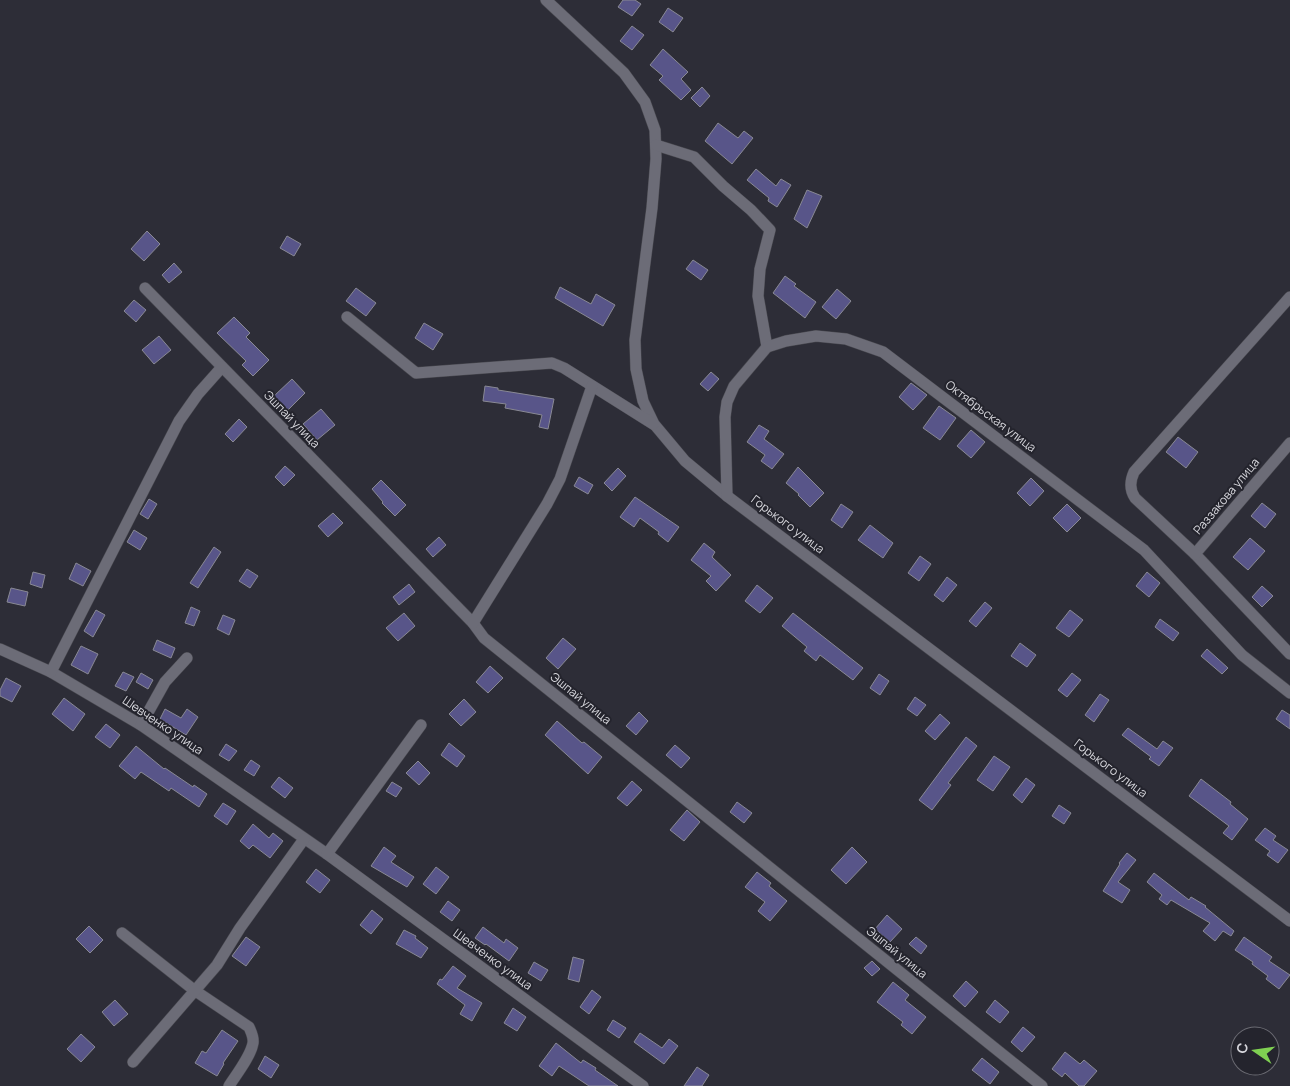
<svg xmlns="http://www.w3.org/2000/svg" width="1290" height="1086" font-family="Manrope,sans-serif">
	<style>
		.building { fill: #585589; stroke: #898994 }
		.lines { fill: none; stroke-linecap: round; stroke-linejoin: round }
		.minor-casing { stroke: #48484f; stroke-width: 12 }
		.minor { stroke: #6c6c77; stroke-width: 11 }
		.labels { text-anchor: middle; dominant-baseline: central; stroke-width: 4; stroke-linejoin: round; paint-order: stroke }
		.street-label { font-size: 12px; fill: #d6d6dc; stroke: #24242d }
	</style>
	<rect width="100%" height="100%" fill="#2d2d37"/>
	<g class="building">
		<path d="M623 0H635L641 4 632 16 618 7Z"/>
		<path d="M668 8 683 18 673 32 659 22Z"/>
		<path d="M632 26 644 35 632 50 620 41Z"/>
		<path d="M663 49 688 72 681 79 691 90 681 100 659 80 663 76 650 65Z"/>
		<path d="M702 87 710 96 700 107 691 98Z"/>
		<path d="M718 123 738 138 744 131 753 138 732 164 705 141Z"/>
		<path d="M756 169 776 186 781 179 791 185 777 207 768 201 769 198 747 180Z"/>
		<path d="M807 190 822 196 807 228 794 219Z"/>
		<path d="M147 231 160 244 144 261 131 249Z"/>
		<path d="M287 236 301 244 294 256 280 248Z"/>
		<path d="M693 260 708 270 701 280 686 269Z"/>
		<path d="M174 263 182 272 169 283 162 275Z"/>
		<path d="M785 276 796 284 794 286 816 302 805 318 773 293Z"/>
		<path d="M560 287 591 304 596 294 615 305 603 326 555 298Z"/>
		<path d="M356 288 376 303 366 316 346 301Z"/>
		<path d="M837 289 851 301 836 319 822 307Z"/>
		<path d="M134 300 146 310 136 322 124 311Z"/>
		<path d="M234 317 250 333 246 337 269 360 253 376 242 365 246 361 217 333Z"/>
		<path d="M424 323 443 334 433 350 415 338Z"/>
		<path d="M159 336 171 350 154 364 142 350Z"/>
		<path d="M711 372 719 379 708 391 700 384Z"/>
		<path d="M292 379 305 393 288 410 274 396Z"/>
		<path d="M911 383 927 395 913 410 899 397Z"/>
		<path d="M485 386 498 388V390L554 399 548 429 539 427 542 415 505 408 506 404 483 401Z"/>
		<path d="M939 406 956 418 940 440 923 428Z"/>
		<path d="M321 409 335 425 317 440 303 424Z"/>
		<path d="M239 419 247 427 233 442 225 434Z"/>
		<path d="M759 425 769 431 764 439 784 454 772 469 761 461 765 455 747 442Z"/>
		<path d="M971 430 985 442 971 458 957 446Z"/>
		<path d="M1178 437 1198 452 1186 468 1166 452Z"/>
		<path d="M285 466 295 475 284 486 275 477Z"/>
		<path d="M798 467 824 493 810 507 798 495 799 494 786 483Z"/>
		<path d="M618 468 626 476 612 491 604 483Z"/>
		<path d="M579 477 593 485 588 494 574 486Z"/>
		<path d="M1031 478 1044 491 1030 506 1017 493Z"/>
		<path d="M381 480 406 505 395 516 382 503 383 502 372 489Z"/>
		<path d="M635 497 679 527 668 542 658 534 659 532 640 518 634 527 620 517Z"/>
		<path d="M149 499 157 504 148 519 140 514Z"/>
		<path d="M1262 503 1276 514 1265 528 1251 516Z"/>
		<path d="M841 504 853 512 842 528 831 520Z"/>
		<path d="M1067 504 1081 518 1067 532 1053 518Z"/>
		<path d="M333 513 343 523 328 537 318 526Z"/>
		<path d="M870 525 893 543 883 558 858 540Z"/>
		<path d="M134 530 147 538 140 550 127 542Z"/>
		<path d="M439 537 446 545 433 557 426 549Z"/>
		<path d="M1250 538 1265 551 1248 570 1233 557Z"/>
		<path d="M704 543 715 552 712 557 731 575 716 591 706 581 711 576 691 560Z"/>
		<path d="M214 547 221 552 198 588 190 583Z"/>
		<path d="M920 556 931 564 919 581 908 573Z"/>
		<path d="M76 563 91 571 83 586 69 579Z"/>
		<path d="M247 569 258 576 250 588 239 581Z"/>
		<path d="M33 572 45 575 42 588 30 584Z"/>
		<path d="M1147 572 1160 583 1149 597 1136 586Z"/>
		<path d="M947 577 957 585 943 602 934 595Z"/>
		<path d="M409 584 415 592 399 605 393 597Z"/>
		<path d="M757 585 773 598 760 613 745 601Z"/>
		<path d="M1262 586 1273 596 1262 607 1252 597Z"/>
		<path d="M11 588 28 592 25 606 7 602Z"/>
		<path d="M985 602 992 608 976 627 969 621Z"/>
		<path d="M191 607 200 611 194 626 185 623Z"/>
		<path d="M96 610 105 615 93 637 84 631Z"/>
		<path d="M1070 610 1083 620 1069 637 1056 628Z"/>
		<path d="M404 613 415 626 398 641 386 628Z"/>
		<path d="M793 613 863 668 853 680 820 655 816 661 804 651 807 647 782 626Z"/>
		<path d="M223 615 235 620 229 635 217 629Z"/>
		<path d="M1160 619 1179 633 1173 641 1155 627Z"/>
		<path d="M563 638 576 649 558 669 546 658Z"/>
		<path d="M157 640 175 648 171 658 153 650Z"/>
		<path d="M1020 643 1036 655 1027 667 1011 656Z"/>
		<path d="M81 646 98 654 88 674 71 665Z"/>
		<path d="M1207 649 1228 668 1222 674 1201 656Z"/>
		<path d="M490 666 503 678 488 693 476 682Z"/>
		<path d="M123 672 134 677 126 691 115 686Z"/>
		<path d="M141 673 153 680 148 689 136 682Z"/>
		<path d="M1072 673 1081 680 1067 697 1058 690Z"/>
		<path d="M879 674 889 681 880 695 870 688Z"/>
		<path d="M6 678 21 686 12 702 0 696V690Z"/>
		<path d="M1100 694 1109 700 1094 722 1085 715Z"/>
		<path d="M915 697 926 705 917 716 907 709Z"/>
		<path d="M64 698 85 714 73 731 52 714Z"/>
		<path d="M464 699 476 712 461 726 449 714Z"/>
		<path d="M165 709 181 718 187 709 198 717 186 735 160 719Z"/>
		<path d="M1282 710 1290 715V729L1276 719Z"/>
		<path d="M639 712 648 721 636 735 626 726Z"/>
		<path d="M940 714 950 723 935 740 925 731Z"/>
		<path d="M557 721 582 743 584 742 602 757 588 774 545 735Z"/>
		<path d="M106 724 120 735 110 748 95 737Z"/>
		<path d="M1128 728 1157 749 1163 741 1173 748 1159 766 1149 759 1151 757 1122 735Z"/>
		<path d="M966 737 977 746 948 783 951 785 932 810 919 800Z"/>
		<path d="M449 743 465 756 457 767 441 755Z"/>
		<path d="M226 744 237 751 229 761 219 755Z"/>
		<path d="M675 745 690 758 681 768 666 755Z"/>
		<path d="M136 746 164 769 165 768 193 787 194 785 207 794 199 807 171 788 169 791 141 772 135 779 119 766Z"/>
		<path d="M994 756 1010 767 993 791 977 780Z"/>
		<path d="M251 760 260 766 254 776 244 770Z"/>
		<path d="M418 761 430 773 419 785 406 773Z"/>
		<path d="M279 777 293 788 285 798 271 787Z"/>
		<path d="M1026 778 1035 785 1022 803 1013 795Z"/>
		<path d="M1201 779 1231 802 1230 804 1248 819 1232 840 1223 833 1229 826 1189 796Z"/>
		<path d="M632 781 642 790 627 806 617 798Z"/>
		<path d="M392 782 402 788 396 797 386 791Z"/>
		<path d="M737 802 752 813 744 823 730 812Z"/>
		<path d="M223 803 236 811 227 825 214 816Z"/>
		<path d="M1059 805 1071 813 1064 824 1052 816Z"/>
		<path d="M687 810 700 822 684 841 670 830Z"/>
		<path d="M253 824 269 838 273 833 283 841 270 858 253 845 249 849 240 841Z"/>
		<path d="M1265 828 1276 836 1273 840 1288 850 1278 863 1267 855 1270 851 1255 840Z"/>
		<path d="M384 847 396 856 391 862 414 877 407 887 371 866Z"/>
		<path d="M852 847 867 862 846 884 831 870Z"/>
		<path d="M1127 853 1136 860 1118 882 1130 890 1122 903 1103 891 1120 864 1119 863Z"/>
		<path d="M436 867 449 877 436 894 423 884Z"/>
		<path d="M316 869 330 880 320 893 306 882Z"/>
		<path d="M757 872 771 883 769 886 787 901 770 921 758 911 765 902 745 887Z"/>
		<path d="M1154 873 1189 900 1191 897 1206 906 1205 907 1234 931 1231 936 1223 931 1215 941 1203 931 1210 923 1171 900 1167 905 1159 899 1162 895 1147 882Z"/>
		<path d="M448 901 460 910 452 921 440 912Z"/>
		<path d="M372 910 383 919 371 934 360 925Z"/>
		<path d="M887 915 902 929 890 942 875 929Z"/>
		<path d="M89 926 103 940 90 953 76 939Z"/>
		<path d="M483 927 504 943 506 939 518 948 509 961 486 944 485 945 475 938Z"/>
		<path d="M404 930 416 936 415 938 428 948 421 958 396 944Z"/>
		<path d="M246 937 260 947 246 966 232 956Z"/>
		<path d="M916 937 927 946 921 954 909 944Z"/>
		<path d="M1244 937 1272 957 1269 961 1290 975 1279 989 1266 979 1268 976 1252 964 1253 962 1235 950Z"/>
		<path d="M573 957 584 960 579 982 568 979Z"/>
		<path d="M872 961 880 969 872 976 864 968Z"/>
		<path d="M534 962 548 970 541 981 528 973Z"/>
		<path d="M453 966 466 976 457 988 482 1003 472 1021 460 1014 465 1005 437 984 440 979 442 980Z"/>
		<path d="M966 981 978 992 965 1007 953 996Z"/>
		<path d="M893 982 909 995 905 1000 926 1017 912 1034 901 1025 903 1022 877 1002Z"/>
		<path d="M592 990 601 997 589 1014 580 1007Z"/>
		<path d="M115 1000 128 1014 114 1026 102 1012Z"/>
		<path d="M995 1000 1009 1012 1000 1023 986 1012Z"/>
		<path d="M513 1008 526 1017 517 1031 504 1023Z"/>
		<path d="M613 1020 626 1028 619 1038 607 1030Z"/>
		<path d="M1023 1027 1035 1037 1022 1052 1011 1042Z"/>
		<path d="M222 1030 238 1041 223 1063 224 1064 217 1076 195 1063 202 1051 206 1053Z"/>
		<path d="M640 1033 662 1048 669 1039 678 1046 664 1064 634 1042Z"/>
		<path d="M81 1034 95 1047 81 1062 67 1049Z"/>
		<path d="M556 1043 581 1063 583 1060 596 1068 595 1070 618 1086H589L559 1066 552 1076 539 1066Z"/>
		<path d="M1065 1052 1080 1064 1084 1060 1097 1071 1084 1086H1079L1065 1073 1062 1077 1052 1069Z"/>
		<path d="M265 1056 279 1065 271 1078 258 1069Z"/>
		<path d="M982 1058 999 1072 990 1084 972 1070Z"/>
		<path d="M697 1067 709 1075 702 1086H684Z"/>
	</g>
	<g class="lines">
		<defs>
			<g id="minor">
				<path d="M546 0 624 73 645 102 655 130 656 159 652 208 635 340 636 369 643 401 654 424 685 461 727 496 1290 921"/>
				<path d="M656 145 694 157 723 186 751 210 770 230 760 269 758 296 767 347"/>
				<path d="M145 288 473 623 484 638 1042 1086"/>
				<path d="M347 317 416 373 552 363 564 368 653 424"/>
				<path d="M1290 443 1195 554 1290 654"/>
				<path d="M727 496 725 417 727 402 734 386 767 347 786 341 816 336 846 339 883 352 1144 550 1242 655 1290 693"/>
				<path d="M1195 554 1135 498C1129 489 1130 481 1134 472L1290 297"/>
				<path d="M473 623 547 504 560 479 592 386"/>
				<path d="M0 649 51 672 141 725 327 854 643 1086"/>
				<path d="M51 672 179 421 198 394 222 367"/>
				<path d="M141 725 165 682 187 658"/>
				<path d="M327 854 421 725"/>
				<path d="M122 933 194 990 249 1027C251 1032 254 1037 253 1043 251 1056 236 1075 229 1086"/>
				<path d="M133 1062 217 965 240 928 304 839"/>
			</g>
		</defs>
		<use href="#minor" class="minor-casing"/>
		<use href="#minor" class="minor"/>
	</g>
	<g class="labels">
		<g class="street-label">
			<text transform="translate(991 416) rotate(37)">Октябрьская улица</text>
			<text transform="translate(292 419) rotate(46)">Эшпай улица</text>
			<text transform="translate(1226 496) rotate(-50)">Раззакова улица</text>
			<text transform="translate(788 524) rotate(37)">Горького улица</text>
			<text transform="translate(581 698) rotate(39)">Эшпай улица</text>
			<text transform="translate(163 725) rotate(34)">Шевченко улица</text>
			<text transform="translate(1111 768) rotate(37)">Горького улица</text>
			<text transform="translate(897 952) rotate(39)">Эшпай улица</text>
			<text transform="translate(493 959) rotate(36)">Шевченко улица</text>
		</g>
	</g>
	<g transform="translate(1255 1051) rotate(283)"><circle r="24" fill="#24242d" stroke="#6b6b73"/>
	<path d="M0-4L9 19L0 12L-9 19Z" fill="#7fd052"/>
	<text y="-8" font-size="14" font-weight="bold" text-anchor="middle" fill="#d6d6dc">С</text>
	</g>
</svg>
